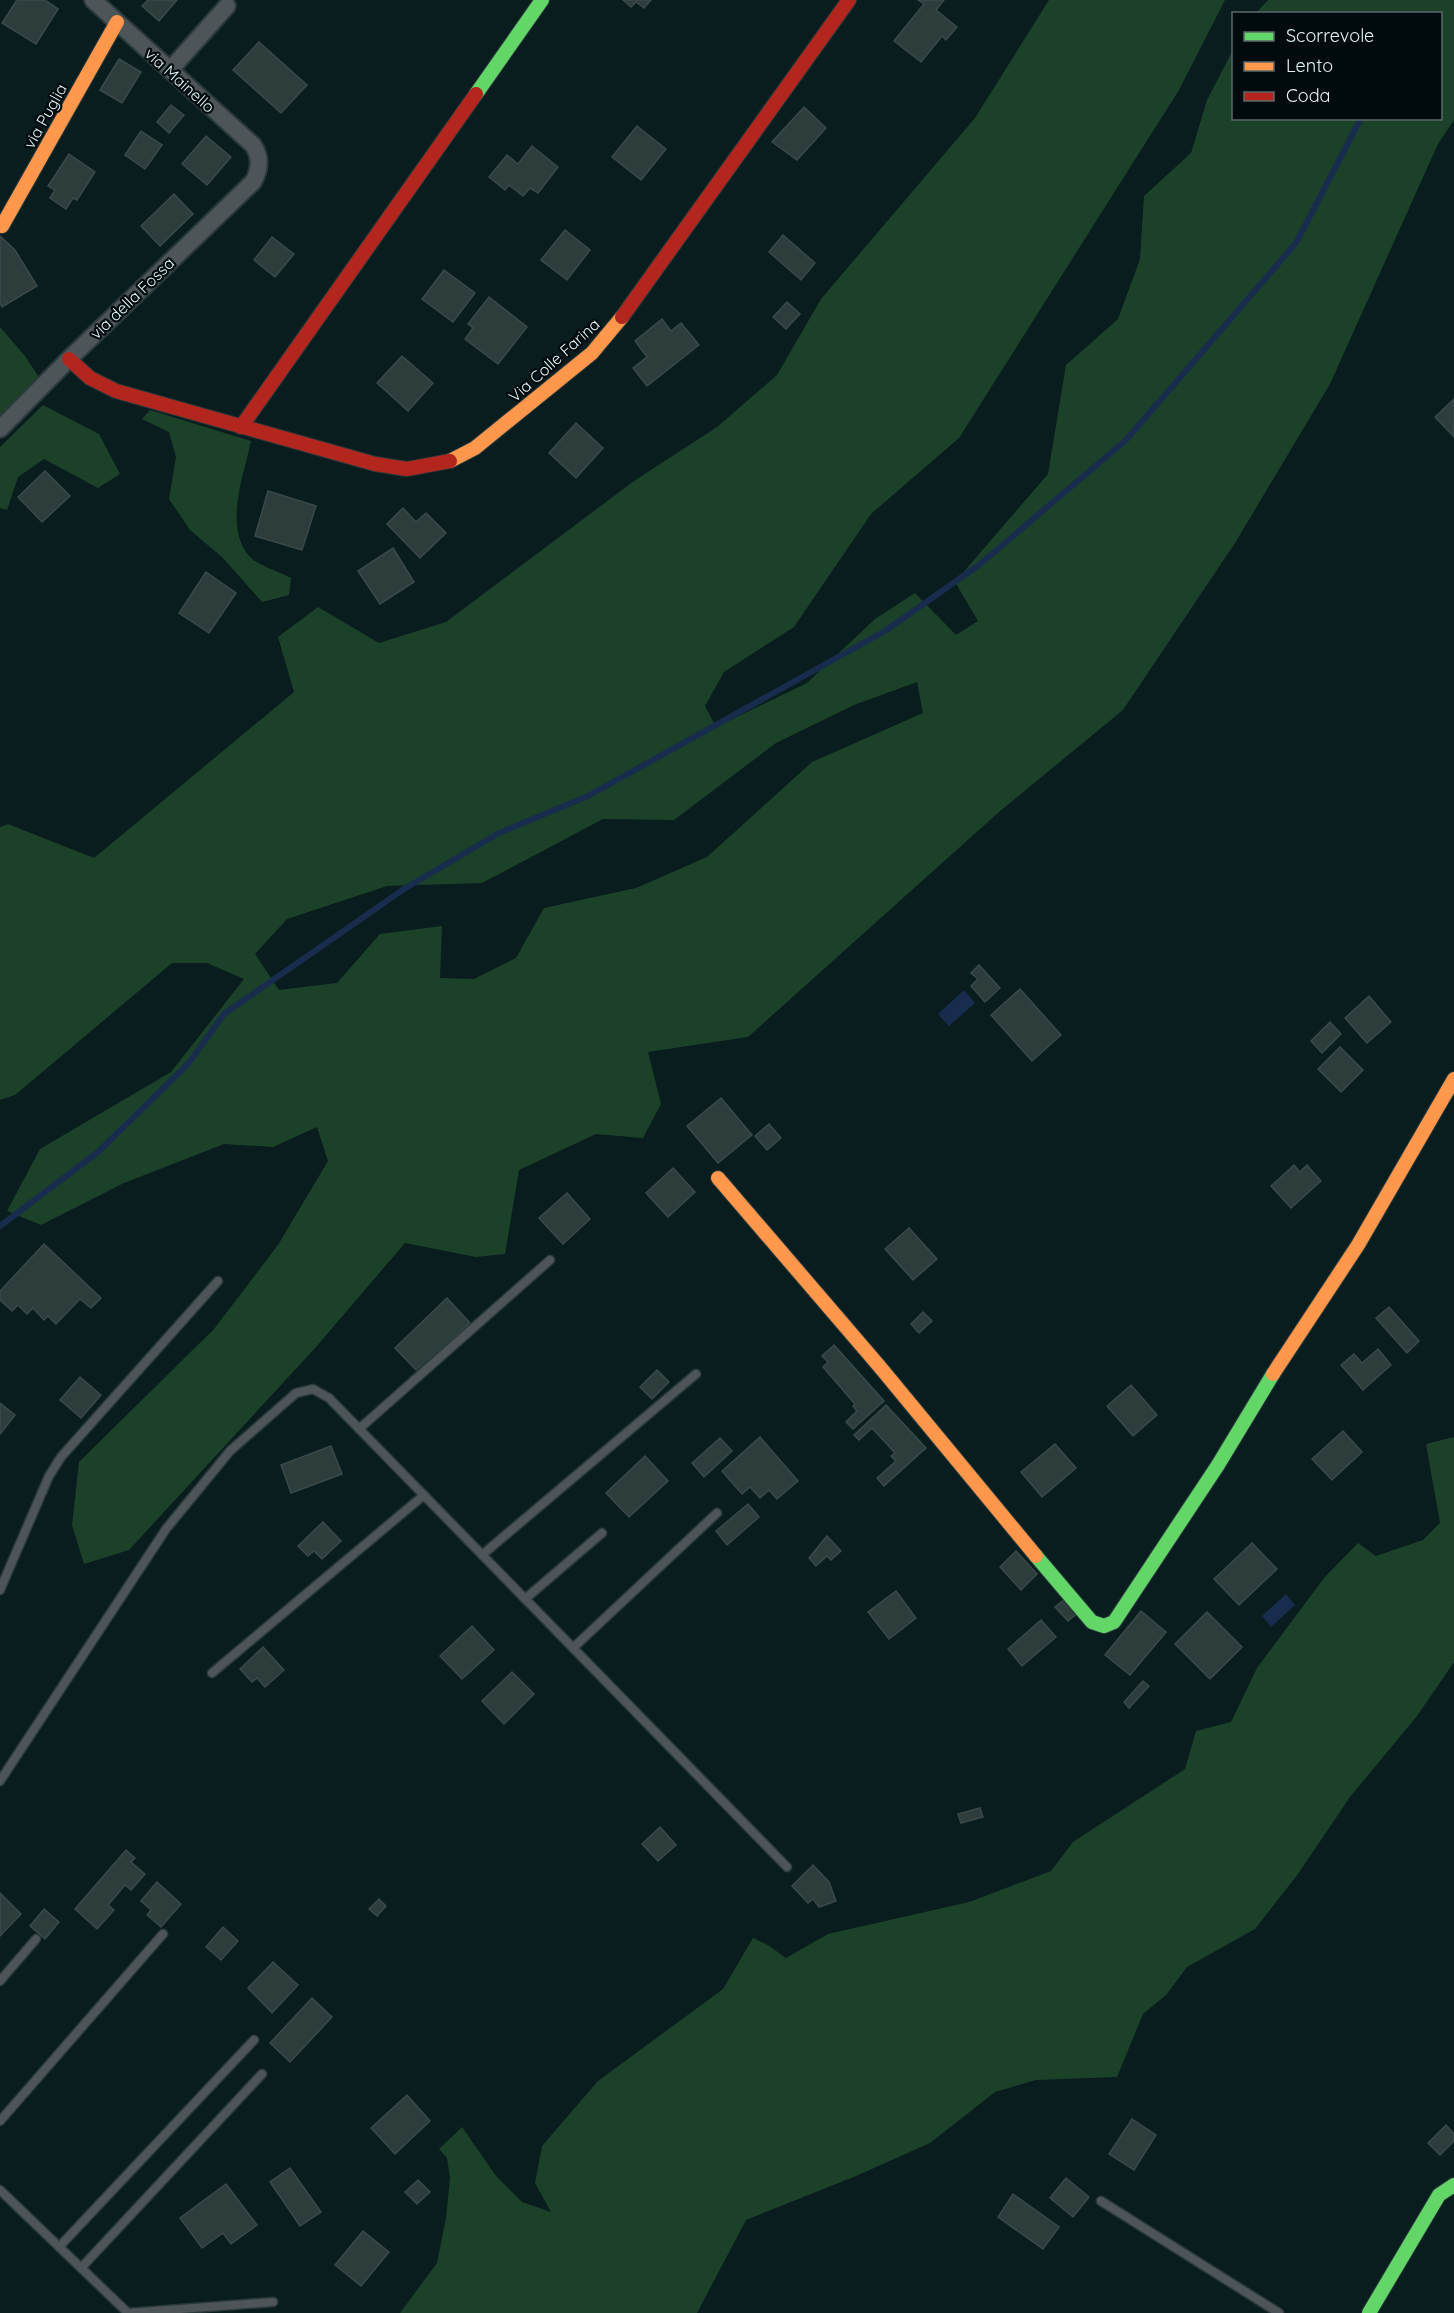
<svg xmlns="http://www.w3.org/2000/svg" width="1454" height="2313" font-family="Quicksand,sans-serif">
	<style>
		.green { fill: #1b4229; fill-rule: evenodd }
		.water { fill: #182d4d }
		.lines { fill: none; stroke-linecap: round; stroke-linejoin: round }
		.stream { stroke: #182d4d; stroke-width: 6 }
		.building { fill: #2c3d3c; stroke: #3a4949; stroke-width: 1.5 }
		.lane-casing { stroke: #29393b; stroke-width: 11 }
		.street-casing { stroke: #29393b; stroke-width: 20 }
		.fast-casing { stroke: #29393b; stroke-width: 16 }
		.slow-casing { stroke: #29393b; stroke-width: 16 }
		.jam-casing { stroke: #29393b; stroke-width: 16 }
		.lane { stroke: #4d5558; stroke-width: 8 }
		.street { stroke: #4d5558; stroke-width: 16 }
		.fast { stroke: #63d668; stroke-width: 14 }
		.slow { stroke: #ff974d; stroke-width: 14 }
		.jam { stroke: #b3261e; stroke-width: 14 }
		.labels { text-anchor: middle; dominant-baseline: central; stroke-width: 4.5; stroke-linejoin: round; paint-order: stroke }
		.street-label { font-size: 16px; fill: #e2f6f8; stroke: #010a0c }
	</style>
	<rect width="100%" height="100%" fill="#091c1e"/>
	<g class="green">
		<path d="M1049 0H1225L1179 90 959 438 871 514 794 627 724 672 705 706 716 727 807 683 875 619 915 593 956 635 978 621 955 582 1048 474 1066 365 1118 319 1140 259 1144 196 1191 153 1207 100 1233 50 1234 118H1440V14L1256 13 1268 0H1454V120L1438 144 1330 384 1235 543 1123 710 999 812 748 1037 648 1052 661 1104 643 1138 596 1134 519 1170 505 1254 476 1257 405 1243 316 1347 129 1550 84 1564 72 1525 79 1462 214 1329 278 1245 328 1161 317 1127 273 1147 224 1144 124 1183 41 1225 7 1211 40 1149 171 1072 244 979 207 963H172L15 1095 0 1100V827L8 824 94 858 294 692 278 637 318 607 379 643 446 622 634 481 717 427 777 375 821 299 975 118ZM917 682 923 713 812 762 707 857 636 888 544 908 516 958 474 979 440 978 442 926 380 934 337 983 279 990 255 954 287 919 387 886 482 883 603 819 674 820 776 743 854 705Z"/>
		<path d="M0 327 25 356 40 379 0 420Z"/>
		<path d="M43 405 99 434 120 474 98 488 44 459 18 477 7 510 0 508V447Z"/>
		<path d="M150 410 251 441C244 475 223 527 250 557 259 566 280 572 291 578L289 595 262 602 223 558 190 530 169 499 176 457 169 432 142 419Z"/>
		<path d="M1454 1437V1662L1417 1716 1350 1797 1298 1874 1255 1929 1187 1967 1166 1995 1143 2014 1117 2077 1036 2080 995 2092 930 2143 856 2176 746 2220 697 2313H400L437 2263 446 2218 450 2178 447 2158 439 2149 462 2127 496 2176 522 2202 551 2212 535 2183 542 2146 598 2081 723 1989 753 1938 768 1945 786 1958 828 1934 969 1902 1051 1871 1073 1842 1185 1769 1196 1731 1231 1722 1257 1668 1324 1578 1358 1543 1376 1556 1423 1540 1440 1523 1426 1444Z"/>
	</g>
	<g class="water">
		<path d="M964 990 975 1003 949 1026 938 1014Z"/>
		<path d="M1286 1594 1295 1605 1271 1627 1262 1616Z"/>
	</g>
	<g class="lines">
		<path class="stream" d="M0 1226 98 1152 188 1064 224 1014 404 889 499 833 588 796 885 631 979 565 1126 440 1296 243 1361 118"/>
	</g>
	<g class="building">
		<path d="M17 0H45L58 9 36 44 2 23Z"/>
		<path d="M148 0H177L159 21 142 6Z"/>
		<path d="M623 0H651L644 8 636 2 631 7Z"/>
		<path d="M918 0H944L936 10 957 27 946 40 942 36 921 62 894 41 924 4Z"/>
		<path d="M259 42 307 85 281 113 233 70Z"/>
		<path d="M119 59 141 72 122 103 100 90Z"/>
		<path d="M171 105 184 115 169 133 157 122Z"/>
		<path d="M804 107 826 128 797 160 772 142Z"/>
		<path d="M637 126 666 149 641 180 612 157Z"/>
		<path d="M141 131 162 145 145 169 125 155Z"/>
		<path d="M206 136 231 157 207 185 182 164Z"/>
		<path d="M532 146 558 167 538 193 530 188 523 196 509 185 505 190 489 177 507 155 518 164Z"/>
		<path d="M69 154 95 172 77 200 73 198 66 209 50 198 55 190 48 186Z"/>
		<path d="M174 194 193 214 160 246 141 226Z"/>
		<path d="M565 230 590 250 567 280 541 260Z"/>
		<path d="M783 235 815 263 801 280 769 252Z"/>
		<path d="M0 236 15 250 37 286 2 307 0 303Z"/>
		<path d="M272 237 294 254 275 277 254 260Z"/>
		<path d="M444 270 475 293 453 322 422 299Z"/>
		<path d="M489 297 527 327 498 364 465 339 473 328 468 324Z"/>
		<path d="M787 302 800 314 786 329 773 317Z"/>
		<path d="M662 319 671 331 681 323 699 345 647 386 633 368 647 357 635 341Z"/>
		<path d="M402 356 433 383 408 411 377 383Z"/>
		<path d="M1454 399V437L1435 417Z"/>
		<path d="M576 423 603 448 576 478 549 453Z"/>
		<path d="M45 471 70 496 42 522 18 497Z"/>
		<path d="M268 491 316 506 302 550 255 536Z"/>
		<path d="M403 508 416 522 426 513 446 533 420 558 387 524Z"/>
		<path d="M393 548 414 582 380 604 358 571Z"/>
		<path d="M206 572 236 593 209 633 179 613Z"/>
		<path d="M979 965 1000 988 985 1002 971 986 978 979 971 973Z"/>
		<path d="M1020 989 1061 1035 1032 1061 991 1015Z"/>
		<path d="M1369 996 1391 1022 1367 1043 1345 1018Z"/>
		<path d="M1330 1022 1341 1034 1322 1053 1311 1041Z"/>
		<path d="M1340 1047 1363 1070 1341 1092 1318 1069Z"/>
		<path d="M721 1098 752 1135 718 1163 687 1126Z"/>
		<path d="M769 1124 781 1138 767 1150 755 1136Z"/>
		<path d="M1294 1165 1300 1172 1307 1165 1321 1181 1291 1208 1271 1186Z"/>
		<path d="M673 1168 695 1192 668 1217 646 1193Z"/>
		<path d="M567 1193 590 1219 563 1244 539 1218Z"/>
		<path d="M909 1228 937 1259 913 1280 885 1249Z"/>
		<path d="M44 1244 101 1298 91 1308 80 1299 56 1324 48 1316 44 1320 33 1308 27 1314 18 1305 12 1311 0 1300V1291Z"/>
		<path d="M447 1298 470 1323 418 1372 395 1348Z"/>
		<path d="M1389 1307 1419 1341 1407 1353 1376 1318Z"/>
		<path d="M923 1312 932 1321 919 1333 911 1324Z"/>
		<path d="M834 1345 884 1401 853 1429 846 1422 857 1411 853 1406 855 1404 823 1367 828 1362 822 1356Z"/>
		<path d="M1378 1349 1391 1365 1363 1390 1341 1365 1354 1354 1362 1363Z"/>
		<path d="M657 1370 669 1382 652 1399 640 1387Z"/>
		<path d="M80 1377 101 1395 81 1418 60 1400Z"/>
		<path d="M1131 1385 1157 1415 1133 1436 1107 1406Z"/>
		<path d="M0 1403 15 1415 0 1434Z"/>
		<path d="M886 1405 926 1448 884 1486 877 1478 896 1461 891 1456 895 1453 872 1428 859 1440 854 1435Z"/>
		<path d="M1343 1431 1362 1452 1332 1480 1312 1459Z"/>
		<path d="M760 1437 798 1481 777 1499 769 1490 760 1498 750 1487 742 1494 722 1471Z"/>
		<path d="M720 1438 732 1451 704 1477 692 1463Z"/>
		<path d="M1055 1444 1076 1468 1042 1497 1021 1472Z"/>
		<path d="M331 1446 342 1474 291 1493 281 1465Z"/>
		<path d="M645 1456 668 1481 629 1517 606 1493Z"/>
		<path d="M748 1504 759 1517 727 1545 716 1531Z"/>
		<path d="M323 1522 341 1541 322 1559 314 1551 308 1556 298 1546Z"/>
		<path d="M827 1536 841 1551 831 1560 827 1556 816 1566 809 1558Z"/>
		<path d="M1252 1543 1277 1569 1239 1605 1214 1579Z"/>
		<path d="M1016 1551 1037 1574 1021 1590 1000 1567Z"/>
		<path d="M896 1591 916 1618 889 1639 868 1612Z"/>
		<path d="M1065 1599 1078 1613 1068 1621 1055 1607Z"/>
		<path d="M1141 1611 1166 1632 1130 1675 1105 1655Z"/>
		<path d="M1207 1612 1242 1647 1210 1679 1175 1644Z"/>
		<path d="M1041 1620 1056 1637 1022 1666 1008 1649Z"/>
		<path d="M472 1626 494 1650 462 1679 440 1656Z"/>
		<path d="M263 1647 284 1670 265 1687 257 1678 252 1682 240 1669Z"/>
		<path d="M512 1672 534 1694 504 1724 482 1701Z"/>
		<path d="M1143 1681 1149 1686 1129 1708 1124 1702Z"/>
		<path d="M980 1808 983 1817 961 1823 958 1814Z"/>
		<path d="M660 1827 676 1845 658 1861 642 1844Z"/>
		<path d="M126 1850 135 1858 131 1862 145 1874 131 1890 125 1885 108 1905 114 1910 97 1929 75 1909Z"/>
		<path d="M813 1865 829 1882 836 1901 819 1907 813 1899 808 1903 792 1886Z"/>
		<path d="M157 1882 181 1904 161 1927 147 1915 151 1910 141 1901Z"/>
		<path d="M0 1893 21 1914 0 1936Z"/>
		<path d="M379 1899 386 1906 377 1916 369 1909Z"/>
		<path d="M44 1909 59 1922 45 1939 30 1926Z"/>
		<path d="M223 1927 238 1941 221 1960 206 1947Z"/>
		<path d="M273 1962 298 1985 272 2013 248 1988Z"/>
		<path d="M312 1998 332 2017 290 2062 270 2043Z"/>
		<path d="M407 2095 430 2121 395 2154 371 2128Z"/>
		<path d="M1132 2119 1156 2135 1134 2170 1109 2154Z"/>
		<path d="M1446 2125 1454 2134V2141L1440 2155 1428 2143Z"/>
		<path d="M290 2168 321 2212 300 2226 270 2182Z"/>
		<path d="M1066 2178 1089 2197 1073 2217 1050 2198Z"/>
		<path d="M418 2180 430 2192 417 2204 405 2192Z"/>
		<path d="M226 2184 257 2225 231 2244 223 2233 202 2248 180 2218Z"/>
		<path d="M1013 2194 1059 2227 1043 2249 998 2217Z"/>
		<path d="M363 2231 389 2252 361 2286 335 2265Z"/>
	</g>
	<g class="lines">
		<defs>
			<g id="lane">
				<path d="M359 1429 550 1260"/>
				<path d="M482 1555 696 1374"/>
				<path d="M0 1590 49 1476 61 1457 218 1281"/>
				<path d="M525 1599 602 1533"/>
				<path d="M573 1648 717 1513"/>
				<path d="M212 1673 424 1495"/>
				<path d="M0 1781 166 1529 230 1451 296 1393 313 1389 329 1398 787 1867"/>
				<path d="M0 1981 36 1939"/>
				<path d="M0 2121 163 1934"/>
				<path d="M0 2190 128 2313 273 2302"/>
				<path d="M1101 2201 1279 2313"/>
				<path d="M59 2247 254 2040"/>
				<path d="M81 2268 262 2074"/>
			</g>
			<g id="street">
				<path d="M170 70 227 6"/>
				<path d="M0 429 69 359 253 182C260 170 261 157 253 145L93 0"/>
			</g>
			<g id="fast">
				<path d="M476 94 542 0"/>
				<path d="M1036 1556 1092 1622 1104 1626 1114 1622 1218 1465 1273 1374"/>
				<path d="M1369 2313 1439 2195 1454 2185"/>
			</g>
			<g id="slow">
				<path d="M2 226 117 22"/>
				<path d="M450 461 475 448 592 353 622 317"/>
				<path d="M718 1178 880 1367 1036 1556"/>
				<path d="M1273 1374 1358 1245 1454 1079"/>
			</g>
			<g id="jam">
				<path d="M622 317 849 0"/>
				<path d="M69 359 90 378 116 391 375 464 407 469 450 461"/>
				<path d="M241 427 476 94"/>
			</g>
		</defs>
		<use href="#lane" class="lane-casing"/>
		<use href="#street" class="street-casing"/>
		<use href="#fast" class="fast-casing"/>
		<use href="#slow" class="slow-casing"/>
		<use href="#jam" class="jam-casing"/>
		<use href="#lane" class="lane"/>
		<use href="#street" class="street"/>
		<use href="#fast" class="fast"/>
		<use href="#slow" class="slow"/>
		<use href="#jam" class="jam"/>
	</g>
	<g class="labels">
		<g class="street-label">
			<text transform="translate(180 80) rotate(42)">via Mainello</text>
			<text transform="translate(45 116) rotate(-61)">via Puglia</text>
			<text transform="translate(132 298) rotate(-44)">via della Fossa</text>
			<text transform="translate(554 360) rotate(-42)">Via Colle Farina</text>
		</g>
	</g>
	<rect x="1232" y="12" width="210" height="108" fill="#010a0c" stroke="#5b686a" stroke-width="1.5"/>
	<rect x="1244" y="32" width="30" height="9" fill="#63d668" stroke="#5b686a" stroke-width="1.5"/>
	<text x="1286" y="42" font-size="18" fill="#e2f6f8">Scorrevole</text>
	<rect x="1244" y="62" width="30" height="9" fill="#ff974d" stroke="#5b686a" stroke-width="1.5"/>
	<text x="1286" y="72" font-size="18" fill="#e2f6f8">Lento</text>
	<rect x="1244" y="92" width="30" height="9" fill="#b3261e" stroke="#5b686a" stroke-width="1.5"/>
	<text x="1286" y="102" font-size="18" fill="#e2f6f8">Coda</text>
</svg>
